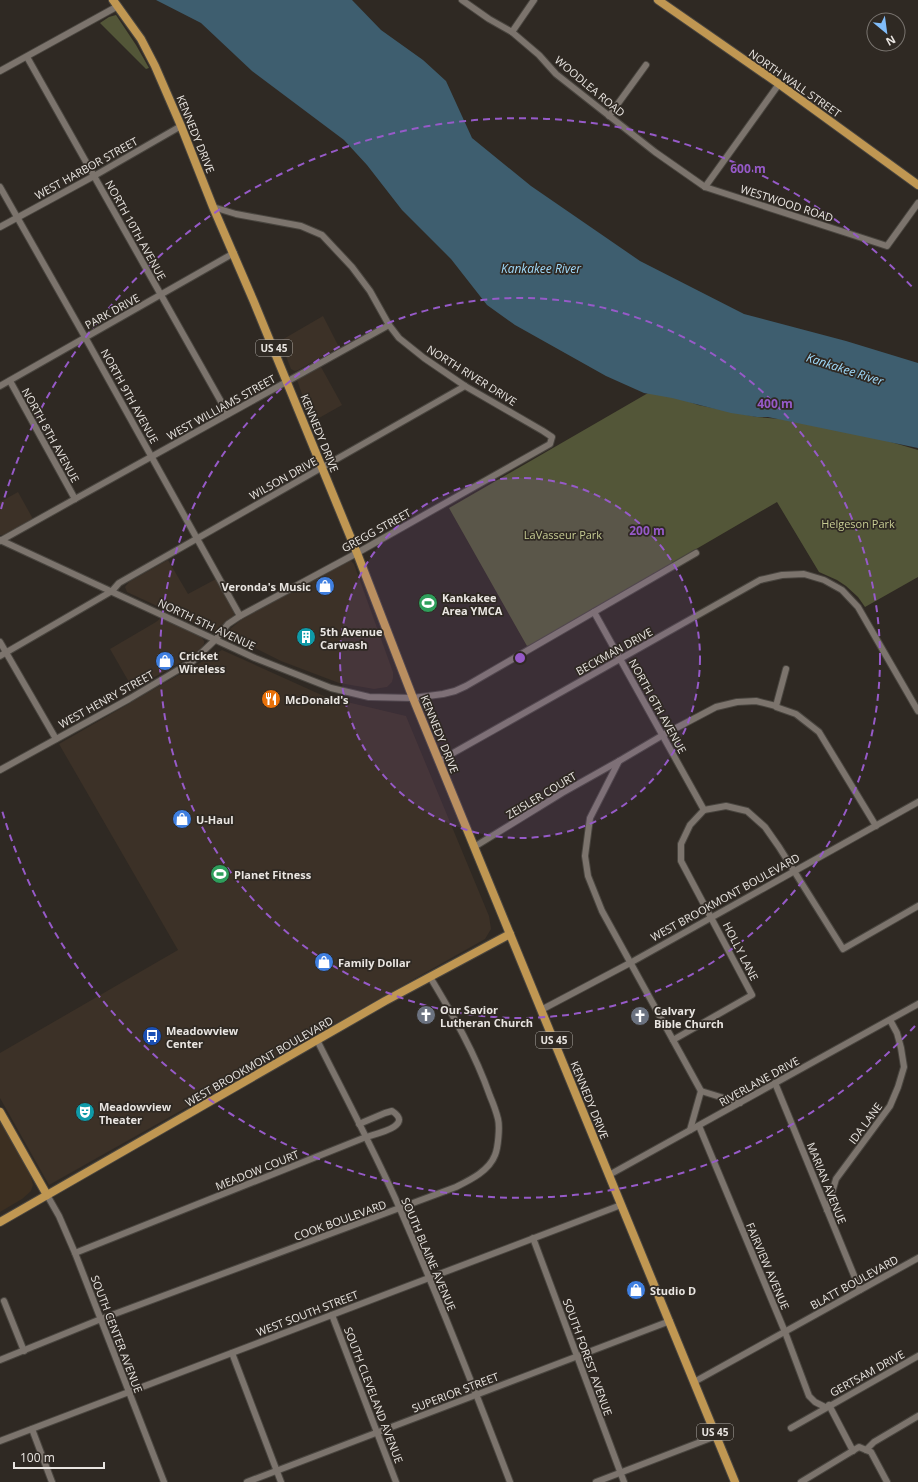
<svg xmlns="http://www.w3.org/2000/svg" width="918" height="1482" font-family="'Open Sans',sans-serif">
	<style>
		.built { fill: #3c3127 }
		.education { fill: #3c2f21 }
		.green { fill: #535638 }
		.water { fill: #3e5e6f }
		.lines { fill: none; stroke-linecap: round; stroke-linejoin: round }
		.minor-casing { stroke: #49453f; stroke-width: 8 }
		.major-casing { stroke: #49453f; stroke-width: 10 }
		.minor { stroke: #7c746d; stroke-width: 6 }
		.major { stroke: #c09752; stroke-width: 8 }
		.ring { fill: none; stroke: #965ac8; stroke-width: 2; stroke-dasharray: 7 5 }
		.labels { text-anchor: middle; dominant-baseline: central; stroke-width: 3.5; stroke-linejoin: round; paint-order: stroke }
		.shield { fill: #2f2923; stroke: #b1ada8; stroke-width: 1 }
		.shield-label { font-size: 10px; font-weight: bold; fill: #e9e5e1 }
		.street-label { font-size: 11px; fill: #e9e5e1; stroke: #2f2923 }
		.park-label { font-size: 11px; fill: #c7cc93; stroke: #2f2923 }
		.poi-label { font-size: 11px; font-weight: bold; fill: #e9e5e1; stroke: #2f2923; text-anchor: start }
		.water-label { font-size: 12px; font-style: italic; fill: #a0dbfc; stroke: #2f2923 }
		.centre { fill: #965ac8; stroke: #2f2923; stroke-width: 2 }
		.ring-label { font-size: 12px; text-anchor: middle; font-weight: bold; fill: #965ac8; stroke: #2f2923; stroke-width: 3.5; stroke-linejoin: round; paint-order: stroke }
	</style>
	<rect width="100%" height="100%" fill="#2f2923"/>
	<g class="built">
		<path d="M323 316 339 347 298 370 295 371 291 369 280 341Z"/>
		<path d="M321 367 342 405 312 422 297 380Z"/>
		<path d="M18 492 33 519 5 535H0V502Z"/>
		<path d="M168 560 188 594 216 579 234 612V617L221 628 218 630 211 631 127 592 125 587 129 582Z"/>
		<path d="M350 560 354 564 393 672V678L392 682 387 687 374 689 339 683 281 661 229 635 228 633 230 629 241 620Z"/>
		<path d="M161 618 200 635 204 641V644L200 650 196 654 133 689 110 649 156 622Z"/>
		<path d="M222 650 326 697 406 716 489 916 491 929 485 939 49 1185 0 1098V1053L178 950 59 744Z"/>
	</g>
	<path class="education" d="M0 1120 30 1174 33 1185 31 1191 22 1199 0 1212Z"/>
	<g class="green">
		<path d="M116 15 136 45 149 68 146 69 100 23 109 17Z"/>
		<path d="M655 389 698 405 757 417 792 420 884 440 918 450V577L865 607 858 597 846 586 837 580 819 572 777 502 535 643 527 646 449 508Z"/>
	</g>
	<path class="water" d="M156 0H352L381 30 423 60 446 81 472 138 531 186 640 261 744 314 846 341 918 363V448L768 417H757L731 413 672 398 644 393 606 376 515 325 487 305 451 259 402 210 367 165 344 140 252 71 201 23Z"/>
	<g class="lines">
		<defs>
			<g id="minor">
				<path d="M462 0 489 19 512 32 539 55 556 74 655 152 705 187 887 246 918 203"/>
				<path d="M512 32 534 0"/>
				<path d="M27 57 228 414"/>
				<path d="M0 71 118 6"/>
				<path d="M609 116 646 65"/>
				<path d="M0 187 85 337 240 616"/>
				<path d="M705 187 779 84"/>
				<path d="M0 227 94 176 181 126"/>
				<path d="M10 381 75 499"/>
				<path d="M0 386 234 253"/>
				<path d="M0 540 255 658 331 688 369 697 413 698 443 694 455 691 466 686 696 553"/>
				<path d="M0 541 75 499 389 325"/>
				<path d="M594 612 704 810"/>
				<path d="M0 642 56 739"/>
				<path d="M0 656 112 591 119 583 465 386"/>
				<path d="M776 706 786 669"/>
				<path d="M439 761 760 580 782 575 804 574 824 580 842 590 858 607 918 711"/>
				<path d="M0 770 129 699 193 661 216 639 228 624 240 616 357 553 550 444 552 437 543 431 465 386 424 358 399 338 389 325 370 291 352 267 322 235 301 226 236 214 213 207"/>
				<path d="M704 810 726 806 747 811 765 827 779 847 843 949 918 906"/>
				<path d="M474 847 562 793 619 761"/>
				<path d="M541 1010 630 963 918 802"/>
				<path d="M317 1040C345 1096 375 1152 400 1209 439 1299 475 1390 510 1482"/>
				<path d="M673 1040 752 995 681 861V844L690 825 704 810"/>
				<path d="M775 1083 860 1290"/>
				<path d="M740 1103 701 1091 602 911 588 876 585 856 590 818 619 761 663 735 716 707 737 702 756 701 776 706V707L796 714 819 732 876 826"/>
				<path d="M699 1126 785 1332 809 1396 815 1402 825 1407"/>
				<path d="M690 1130 701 1091"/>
				<path d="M609 1175 918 1004"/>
				<path d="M47 1195 59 1216 75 1253 164 1482"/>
				<path d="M827 1210 836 1179 890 1106 898 1087 904 1067 901 1048 897 1033 890 1020"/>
				<path d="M533 1238 624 1482"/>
				<path d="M75 1253 366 1137C375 1134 415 1126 392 1111L385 1113 359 1124"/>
				<path d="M4 1301 24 1351"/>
				<path d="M332 1315 396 1482"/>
				<path d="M232 1353 281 1482"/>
				<path d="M0 1360 101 1319 456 1187C470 1180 489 1171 495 1155 498 1148 500 1127 498 1119 496 1111 493 1103 490 1096 475 1053 453 1015 430 977"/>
				<path d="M694 1382 918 1258"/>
				<path d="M829 1405 853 1451"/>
				<path d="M791 1428 918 1356"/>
				<path d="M32 1429 52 1482"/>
				<path d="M0 1441 621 1205"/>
				<path d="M866 1450 874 1442 918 1416"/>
				<path d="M247 1482 670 1321"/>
				<path d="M596 1482 716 1436"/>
				<path d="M801 1482 859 1447 871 1452 887 1482"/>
			</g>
			<g id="major">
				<path d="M113 0 141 39 155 66 181 126 213 207 254 302 357 553 413 698 735 1482"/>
				<path d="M658 0 779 84 918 185"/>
				<path d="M0 1112 47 1195"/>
				<path d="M0 1222 385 1001 510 934"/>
			</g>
		</defs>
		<use href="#minor" class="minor-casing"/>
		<use href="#major" class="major-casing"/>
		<use href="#minor" class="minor"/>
		<use href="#major" class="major"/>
	</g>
	<circle cx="520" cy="658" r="180" fill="#965ac8" fill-opacity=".12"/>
	<g class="ring">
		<circle cx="520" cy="658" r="180"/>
		<circle cx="520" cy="658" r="360"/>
		<path d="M915 1026A540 540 0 0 1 1 807M1 509A540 540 0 0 1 915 290"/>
	</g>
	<defs>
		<symbol id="shop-disc" viewBox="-11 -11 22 22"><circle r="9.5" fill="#3f7fe0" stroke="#2f2923"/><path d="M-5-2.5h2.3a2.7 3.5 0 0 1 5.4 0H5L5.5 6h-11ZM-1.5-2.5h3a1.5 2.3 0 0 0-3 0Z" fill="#fff"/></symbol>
		<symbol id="stadium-disc" viewBox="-11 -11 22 22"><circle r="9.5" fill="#2e9e5b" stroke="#2f2923"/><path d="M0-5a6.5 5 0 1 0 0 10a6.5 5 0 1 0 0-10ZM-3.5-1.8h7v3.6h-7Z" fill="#fff"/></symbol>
		<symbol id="building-disc" viewBox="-11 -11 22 22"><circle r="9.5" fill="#0f9aa8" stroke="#2f2923"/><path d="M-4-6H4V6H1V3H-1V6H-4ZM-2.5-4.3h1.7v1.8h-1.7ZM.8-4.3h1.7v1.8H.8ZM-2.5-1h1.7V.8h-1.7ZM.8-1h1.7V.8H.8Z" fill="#fff"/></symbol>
		<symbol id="restaurant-disc" viewBox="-11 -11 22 22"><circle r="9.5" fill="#e8710a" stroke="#2f2923"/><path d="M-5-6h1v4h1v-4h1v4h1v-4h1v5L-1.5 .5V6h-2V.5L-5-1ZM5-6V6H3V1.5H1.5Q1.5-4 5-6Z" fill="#fff"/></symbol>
		<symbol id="church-disc" viewBox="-11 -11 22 22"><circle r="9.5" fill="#6b7280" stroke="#2f2923"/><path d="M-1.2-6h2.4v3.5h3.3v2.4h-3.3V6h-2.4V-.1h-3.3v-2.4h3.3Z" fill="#fff"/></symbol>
		<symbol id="bus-disc" viewBox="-11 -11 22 22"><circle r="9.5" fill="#1a4fb4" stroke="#2f2923"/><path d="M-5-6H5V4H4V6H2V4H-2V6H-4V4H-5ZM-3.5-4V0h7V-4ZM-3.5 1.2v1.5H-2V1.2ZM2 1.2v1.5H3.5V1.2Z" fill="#fff"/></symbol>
		<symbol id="theatre-disc" viewBox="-11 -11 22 22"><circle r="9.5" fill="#0f9aa8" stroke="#2f2923"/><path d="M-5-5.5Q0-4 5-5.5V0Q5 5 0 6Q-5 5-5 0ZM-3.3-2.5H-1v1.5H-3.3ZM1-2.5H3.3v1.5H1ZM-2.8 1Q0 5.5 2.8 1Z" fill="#fff"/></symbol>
	</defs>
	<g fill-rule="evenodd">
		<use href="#shop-disc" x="314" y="575" width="22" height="22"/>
		<use href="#stadium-disc" x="417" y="592" width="22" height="22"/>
		<use href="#building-disc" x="295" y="626" width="22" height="22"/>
		<use href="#shop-disc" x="154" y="650" width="22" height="22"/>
		<use href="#restaurant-disc" x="260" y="688" width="22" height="22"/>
		<use href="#shop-disc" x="171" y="808" width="22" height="22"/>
		<use href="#stadium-disc" x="209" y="863" width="22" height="22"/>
		<use href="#shop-disc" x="313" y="951" width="22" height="22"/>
		<use href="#church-disc" x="415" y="1004" width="22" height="22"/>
		<use href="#church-disc" x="629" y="1005" width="22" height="22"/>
		<use href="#bus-disc" x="141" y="1025" width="22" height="22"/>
		<use href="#theatre-disc" x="74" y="1101" width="22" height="22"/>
		<use href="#shop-disc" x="625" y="1279" width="22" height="22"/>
	</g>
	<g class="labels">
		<g class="shield">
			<rect x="256" y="340" width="36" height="16" rx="3"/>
			<rect x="536" y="1032" width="36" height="16" rx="3"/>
			<rect x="697" y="1424" width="36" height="16" rx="3"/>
		</g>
		<g class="shield-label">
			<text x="274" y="348">US 45</text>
			<text x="554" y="1040">US 45</text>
			<text x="715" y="1432">US 45</text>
		</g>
		<g class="street-label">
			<text transform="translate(795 83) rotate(35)">NORTH WALL STREET</text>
			<text transform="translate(590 86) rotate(40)">WOODLEA ROAD</text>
			<text transform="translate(196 134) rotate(68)">KENNEDY DRIVE</text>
			<text transform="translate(86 168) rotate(-29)">WEST HARBOR STREET</text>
			<text transform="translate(787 203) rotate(18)">WESTWOOD ROAD</text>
			<text transform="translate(136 230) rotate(61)">NORTH 10TH AVENUE</text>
			<text transform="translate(112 311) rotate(-29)">PARK DRIVE</text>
			<text transform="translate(472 375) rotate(32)">NORTH RIVER DRIVE</text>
			<text transform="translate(130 396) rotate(61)">NORTH 9TH AVENUE</text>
			<text transform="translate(221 407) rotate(-29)">WEST WILLIAMS STREET</text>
			<text transform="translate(320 433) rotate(68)">KENNEDY DRIVE</text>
			<text transform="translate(51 435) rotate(61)">NORTH 8TH AVENUE</text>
			<text transform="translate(283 478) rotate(-29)">WILSON DRIVE</text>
			<text transform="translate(376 530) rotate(-29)">GREGG STREET</text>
			<text transform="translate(207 624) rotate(25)">NORTH 5TH AVENUE</text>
			<text transform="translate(614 651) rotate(-29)">BECKMAN DRIVE</text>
			<text transform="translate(106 699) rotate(-29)">WEST HENRY STREET</text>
			<text transform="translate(658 706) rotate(61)">NORTH 6TH AVENUE</text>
			<text transform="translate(440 734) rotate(68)">KENNEDY DRIVE</text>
			<text transform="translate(541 795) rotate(-31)">ZEISLER COURT</text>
			<text transform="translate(725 897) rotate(-29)">WEST BROOKMONT BOULEVARD</text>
			<text transform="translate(741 951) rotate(63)">HOLLY LANE</text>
			<text transform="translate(259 1061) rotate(-30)">WEST BROOKMONT BOULEVARD</text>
			<text transform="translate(759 1081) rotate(-29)">RIVERLANE DRIVE</text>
			<text transform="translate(590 1100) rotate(68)">KENNEDY DRIVE</text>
			<text transform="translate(865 1123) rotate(-54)">IDA LANE</text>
			<text transform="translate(257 1170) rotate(-22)">MEADOW COURT</text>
			<text transform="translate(827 1183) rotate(68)">MARIAN AVENUE</text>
			<text transform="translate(340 1220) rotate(-20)">COOK BOULEVARD</text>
			<text transform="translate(429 1254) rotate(67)">SOUTH BLAINE AVENUE</text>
			<text transform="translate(768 1266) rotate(67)">FAIRVIEW AVENUE</text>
			<text transform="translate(854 1282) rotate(-29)">BLATT BOULEVARD</text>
			<text transform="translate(307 1313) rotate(-21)">WEST SOUTH STREET</text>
			<text transform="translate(117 1334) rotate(69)">SOUTH CENTER AVENUE</text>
			<text transform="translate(588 1357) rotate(70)">SOUTH FOREST AVENUE</text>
			<text transform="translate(867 1373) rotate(-29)">GERTSAM DRIVE</text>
			<text transform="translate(455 1392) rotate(-21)">SUPERIOR STREET</text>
			<text transform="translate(374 1395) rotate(69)">SOUTH CLEVELAND AVENUE</text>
		</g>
		<g class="park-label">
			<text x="858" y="523">Helgeson Park</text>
			<text x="563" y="534">LaVasseur Park</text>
		</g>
		<g class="poi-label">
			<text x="311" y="586" text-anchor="end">Veronda's Music</text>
			<text x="442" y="597">Kankakee<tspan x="442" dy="13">Area YMCA</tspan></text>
			<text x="320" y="631">5th Avenue<tspan x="320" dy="13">Carwash</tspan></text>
			<text x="179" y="655">Cricket<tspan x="179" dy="13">Wireless</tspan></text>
			<text x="285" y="699">McDonald's</text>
			<text x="196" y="819">U-Haul</text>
			<text x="234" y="874">Planet Fitness</text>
			<text x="338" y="962">Family Dollar</text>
			<text x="440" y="1009">Our Savior<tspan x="440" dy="13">Lutheran Church</tspan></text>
			<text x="654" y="1010">Calvary<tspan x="654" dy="13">Bible Church</tspan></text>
			<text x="166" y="1030">Meadowview<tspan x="166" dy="13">Center</tspan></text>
			<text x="99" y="1106">Meadowview<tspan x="99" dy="13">Theater</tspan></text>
			<text x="650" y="1290">Studio D</text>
		</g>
		<g class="water-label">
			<text x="541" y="268">Kankakee River</text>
			<text transform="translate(845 369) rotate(18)">Kankakee River</text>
		</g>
	</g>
	<circle cx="520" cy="658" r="6" class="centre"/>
	<g class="ring-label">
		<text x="748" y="173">600 m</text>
		<text x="775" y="408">400 m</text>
		<text x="647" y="535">200 m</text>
	</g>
	<g transform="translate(886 32) rotate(151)"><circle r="19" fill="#2f2923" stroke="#79746f"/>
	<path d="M0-3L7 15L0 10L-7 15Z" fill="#81bdfa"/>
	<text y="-6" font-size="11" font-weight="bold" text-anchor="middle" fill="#e9e5e1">N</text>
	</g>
	<path d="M14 1462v6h90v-6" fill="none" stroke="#e9e5e1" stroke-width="2"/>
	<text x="20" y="1462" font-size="12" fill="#e9e5e1" stroke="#2f2923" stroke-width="3" paint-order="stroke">100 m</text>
</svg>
